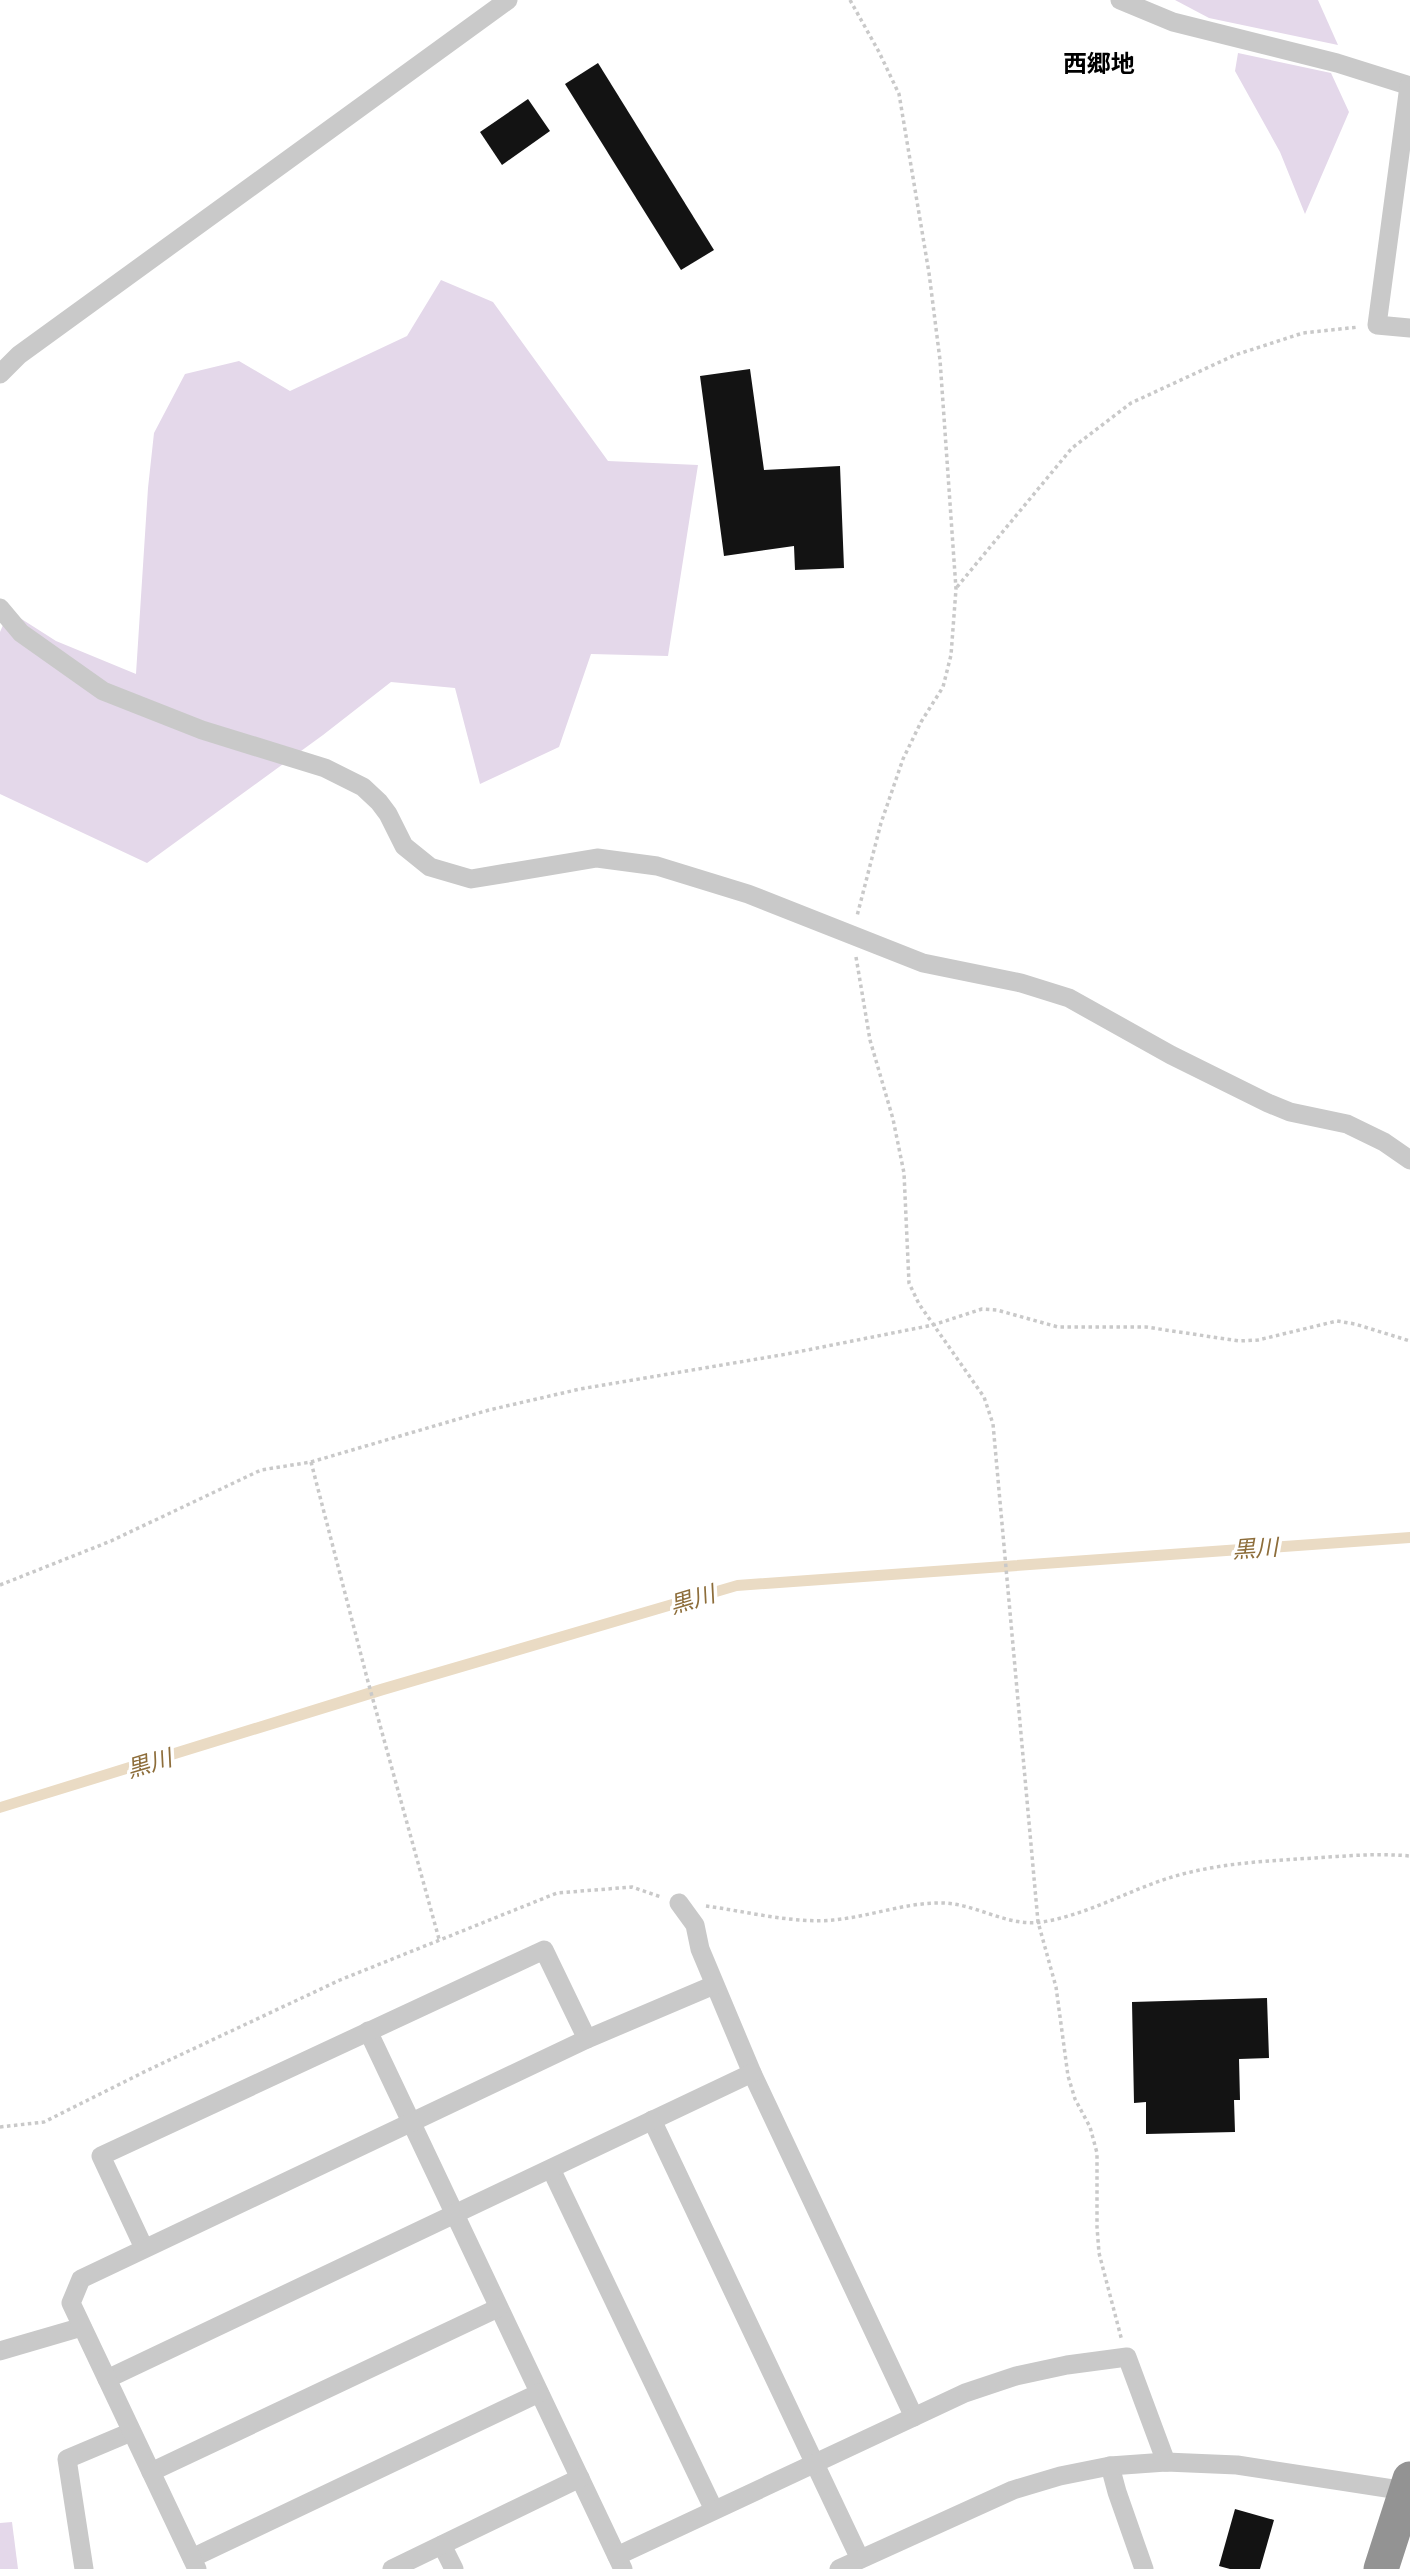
<svg xmlns="http://www.w3.org/2000/svg" width="1410" height="2569" font-family="Raleway,'Noto Sans JP',sans-serif">
	<style>
		.green { fill: #e4d8ea }
		.water { fill: #eadbc4 }
		.building { fill: #131313 }
		.lines { fill: none; stroke-linecap: round; stroke-linejoin: round }
		.path { stroke: #c9c9c9; stroke-width: 3.5; stroke-dasharray: 3.5 3.5; stroke-linecap: butt }
		.street { stroke: #c9c9c9; stroke-width: 19 }
		.highway { stroke: #939393; stroke-width: 35 }
		.labels { text-anchor: middle; dominant-baseline: central; stroke-width: 7; stroke-linejoin: round; paint-order: stroke }
		.water-label { font-size: 23px; font-style: italic; fill: #8d6d3a; stroke: #fff }
		.quarter-label { font-size: 24px; font-weight: bold; fill: #000; stroke: #fff }
	</style>
	<rect width="100%" height="100%" fill="#fff"/>
	<g class="green">
		<path d="M1175 0H1318L1338 45 1209 18Z"/>
		<path d="M1238 53 1331 73 1349 112 1305 214 1280 152 1235 71Z"/>
		<path d="M441 280 493 302 608 461 698 465 668 656 591 654 559 747 480 784 455 688 391 682 323 735 147 863 0 794V632L9 611 56 641 136 674 148 488 154 433 185 374 239 361 290 391 407 336Z"/>
		<path d="M12 2522 18 2569H0V2523Z"/>
	</g>
	<path class="water" d="M1410 1532V1543L737 1591 384 1695 0 1813V1802L380 1684 737 1580Z"/>
	<g class="building">
		<path d="M598 63 714 250 681 270 565 84Z"/>
		<path d="M528 99 550 131 502 165 480 132Z"/>
		<path d="M750 369 764 470 840 466 844 568 795 570 794 546 724 556 700 376Z"/>
		<path d="M1267 1998 1269 2058 1239 2059 1240 2100H1234L1235 2132 1146 2134V2102L1134 2103 1132 2002Z"/>
		<path d="M1235 2509 1274 2520 1260 2569H1230L1219 2566Z"/>
	</g>
	<g class="lines">
		<g class="path">
			<path d="M850 0 879 52 899 94 929 273 940 360 956 589 951 655 943 687 921 722 903 759 881 823 857 916"/>
			<path d="M957 587 1072 448 1131 403 1235 355 1303 333 1359 327"/>
			<path d="M856 957 870 1040 893 1119 904 1173 909 1283 919 1304 984 1397 993 1424 1038 1922 1056 1987 1068 2076 1075 2099 1090 2127 1097 2153V2227L1099 2253 1122 2341"/>
			<path d="M311 1462 367 1678 439 1939"/>
			<path d="M0 1585 111 1541 261 1470 311 1462 489 1410 580 1389 787 1354 933 1325 982 1309 997 1310 1058 1327H1146L1239 1341 1258 1340 1337 1321 1355 1324 1410 1341"/>
			<path d="M706 1906C744 1911 795 1924 833 1920 869 1917 906 1902 943 1903 977 1904 1007 1927 1042 1922 1087 1915 1129 1890 1172 1877 1219 1863 1266 1861 1314 1858 1346 1856 1378 1853 1410 1856"/>
			<path d="M0 2127 44 2122 146 2071 340 1980 557 1893 632 1887 661 1897"/>
		</g>
		<g class="street">
			<path d="M1120 0 1173 22 1337 63 1410 86"/>
			<path d="M1409 86 1377 325 1410 328"/>
			<path d="M0 374 19 355 508 0"/>
			<path d="M0 608 21 633 103 691 202 730 325 768 363 787 379 802 388 814 404 846 430 867 471 879 597 858 657 866 748 894 923 963 1021 983 1069 998 1171 1055 1268 1103 1290 1112 1347 1124 1384 1142 1410 1160"/>
			<path d="M679 1903 695 1925 700 1949 752 2073 914 2417"/>
			<path d="M368 2031 623 2569"/>
			<path d="M652 2120 860 2559"/>
			<path d="M551 2169 714 2510"/>
			<path d="M144 2248 101 2156 544 1950 587 2039"/>
			<path d="M0 2351 82 2327"/>
			<path d="M107 2379 752 2073"/>
			<path d="M1110 2466 1117 2492 1144 2569"/>
			<path d="M151 2472 498 2308"/>
			<path d="M442 2545 454 2569"/>
			<path d="M617 2556 965 2393 1016 2376 1067 2365 1127 2357 1166 2462"/>
			<path d="M192 2558 539 2393"/>
			<path d="M84 2569 67 2459 131 2432"/>
			<path d="M197 2569 71 2303 81 2279 587 2039 714 1985"/>
			<path d="M392 2569 580 2478"/>
			<path d="M839 2569 1013 2490 1060 2476 1110 2466 1166 2462 1237 2465 1406 2491"/>
		</g>
		<path class="highway" d="M1381 2569 1410 2479"/>
	</g>
	<g class="labels">
		<g class="water-label">
			<text transform="translate(1255 1548) rotate(-4)">黒川</text>
			<text transform="translate(692 1599) rotate(-17)">黒川</text>
			<text transform="translate(149 1763) rotate(-17)">黒川</text>
		</g>
		<g class="quarter-label">
			<text x="1099" y="63">西郷地</text>
		</g>
	</g>
</svg>
